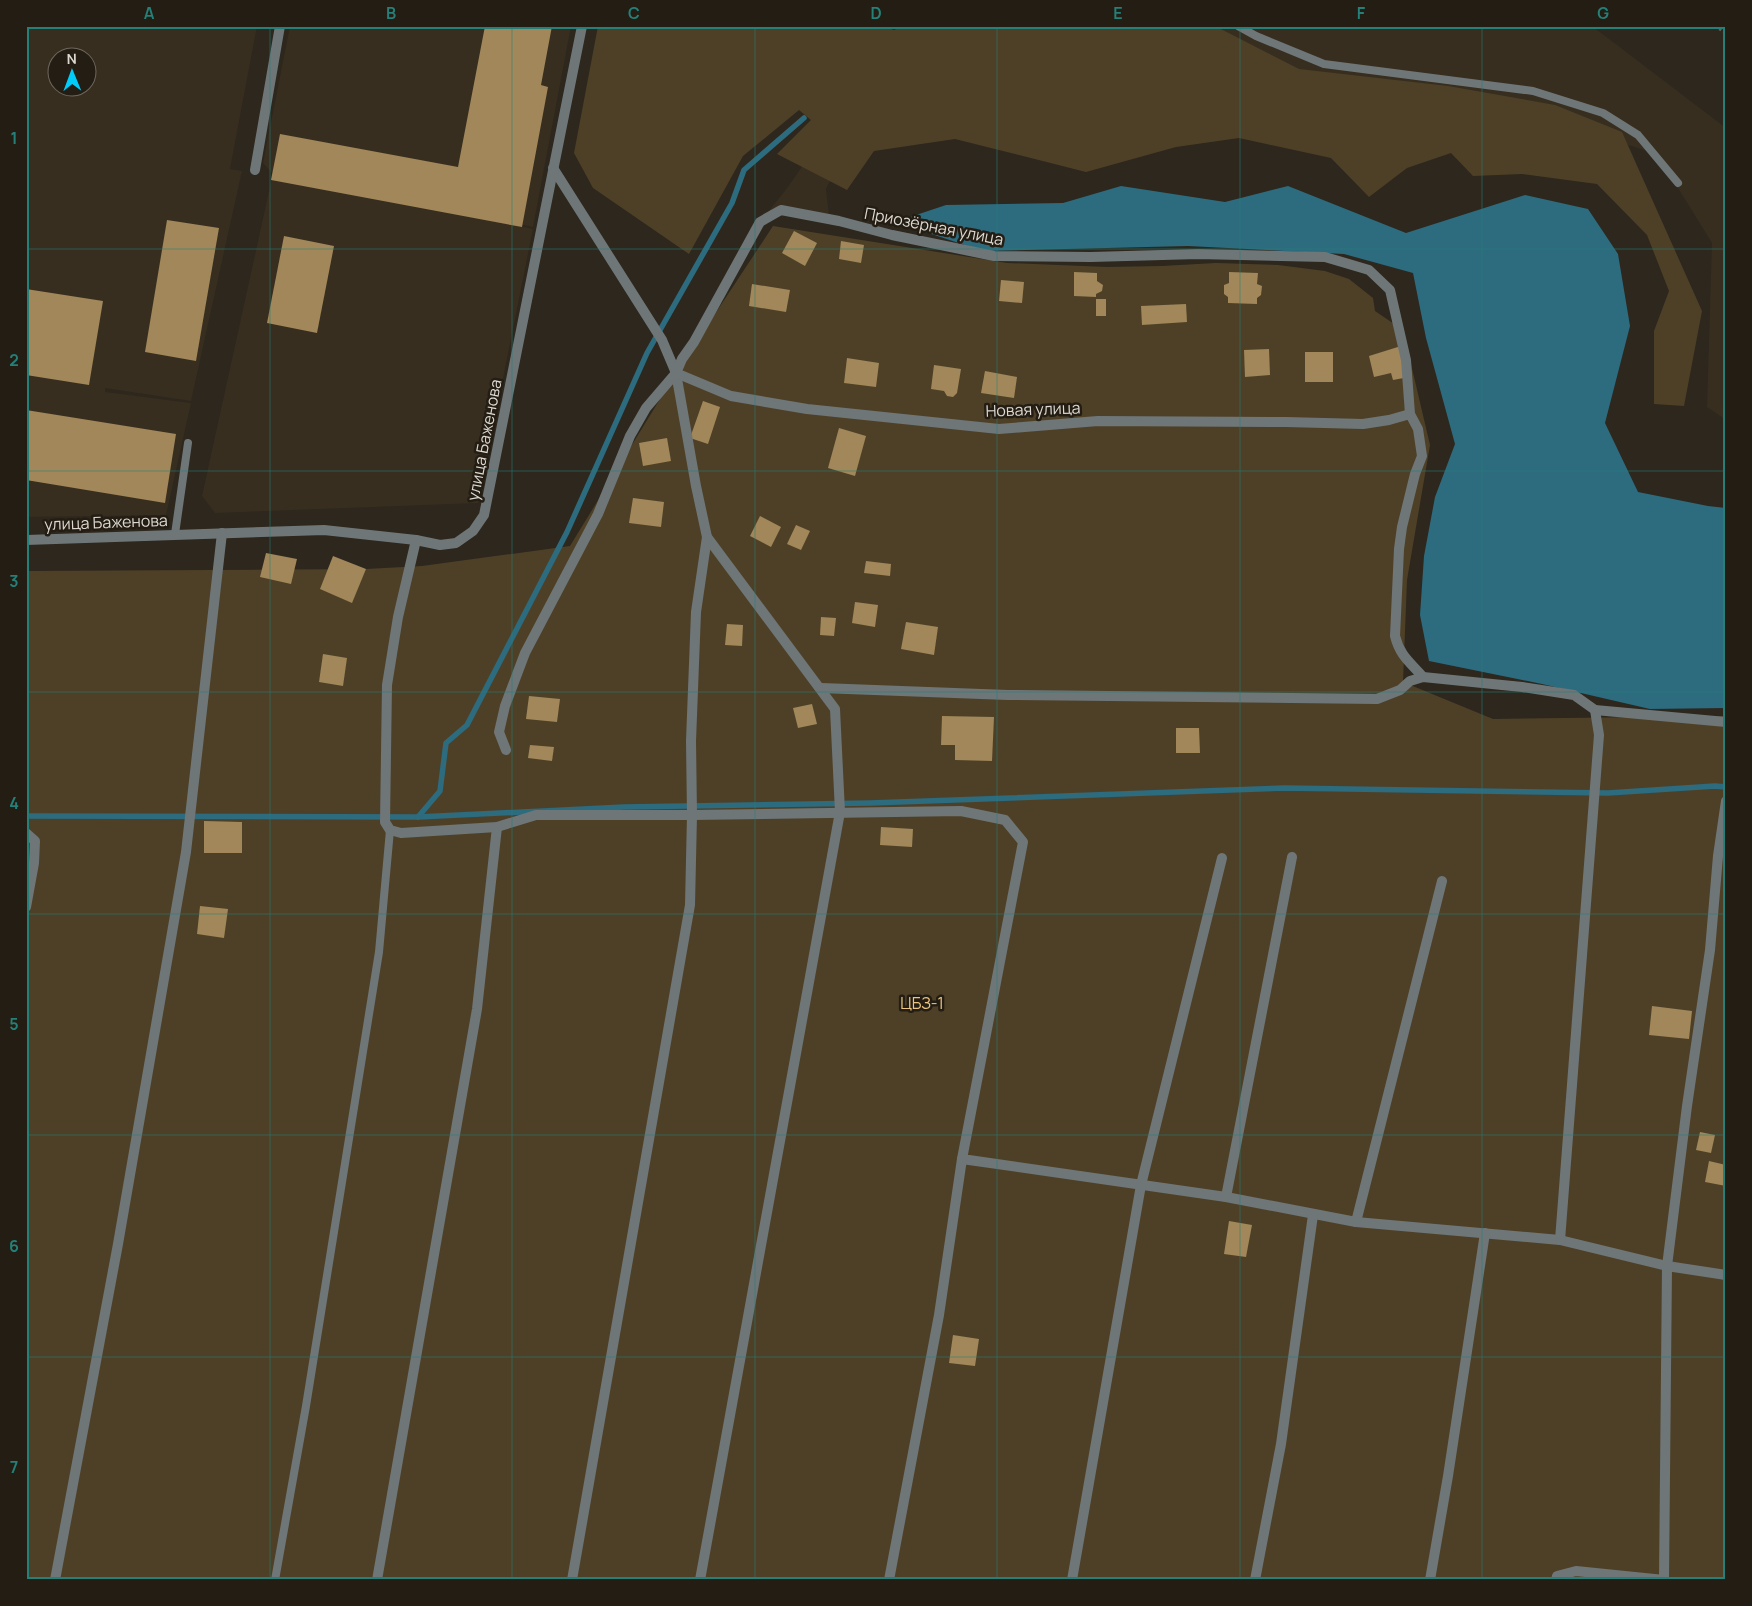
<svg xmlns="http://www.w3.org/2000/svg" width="1752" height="1606" font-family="Manrope,sans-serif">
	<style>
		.built { fill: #372e1f; fill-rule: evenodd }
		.green { fill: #4e4027 }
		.water { fill: #2d6b7f }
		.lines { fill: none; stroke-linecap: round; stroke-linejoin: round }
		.stream { stroke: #2d6b7f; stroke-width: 5.5 }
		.building { fill: #a18759 }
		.path { stroke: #656057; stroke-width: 3; stroke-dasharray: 2.5 2.5; stroke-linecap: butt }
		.service { stroke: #6f7678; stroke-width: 8 }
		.minor { stroke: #6f7678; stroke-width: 10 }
		.grid { fill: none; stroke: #248078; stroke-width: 1; stroke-opacity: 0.55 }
		.labels { text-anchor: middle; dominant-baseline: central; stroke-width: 5; stroke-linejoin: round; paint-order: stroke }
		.street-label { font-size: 16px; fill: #ddd9d2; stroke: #231d13 }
		.park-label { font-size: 16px; fill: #edc57e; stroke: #231d13 }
		.neatline { fill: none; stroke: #248078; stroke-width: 2 }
		.grid-label { font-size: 16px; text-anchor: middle; font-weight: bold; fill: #248078 }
	</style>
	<rect width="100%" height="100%" fill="#2d271d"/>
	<g class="built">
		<path d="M26 26H257L230 169 242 171 191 401 105 388V392L191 403 166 515 26 517ZM58 58H88V88H58Z"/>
		<path d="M290 26H571L533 227 271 172 263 163Z"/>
		<path d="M919 26H1592L1726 128V420L1707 407 1712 243 1657 154 1546 119 850 141 826 189 830 224 768 212 788 187 886 43Z"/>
		<path d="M273 173 533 229 478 503 215 513 202 496Z"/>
	</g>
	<g class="green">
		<path d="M598 26H884L894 30 902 26H1215L1299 69 1448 86 1555 105 1622 132 1702 311 1684 406 1654 404V331L1669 291 1647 235 1597 184 1522 174 1473 176 1451 153 1407 168 1369 197 1331 158 1239 138 1176 147 1086 172 955 139 874 151 847 190 777 154 811 120 799 110 743 156 689 254 593 188 574 153Z"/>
		<path d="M773 226 1007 263 1107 267 1162 266 1216 263 1278 265 1325 271 1349 279 1373 298 1375 311 1403 330 1430 445 1407 580 1403 682 1493 719 1726 716V1580H26V571L366 569 422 566 570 546 676 373Z"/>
	</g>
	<path class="water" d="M1121 186 1225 202 1288 186 1406 233 1525 195 1588 209 1618 254 1630 326 1605 423 1638 492 1708 506 1726 508V708L1650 709 1542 684 1429 661 1420 615 1424 556 1435 497 1455 444 1426 338 1413 273 1344 254 1188 246 983 251 895 222 946 205 1063 203Z"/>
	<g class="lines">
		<g class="stream">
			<path d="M26 816 418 817 624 807 870 803 1284 788 1608 793 1715 786 1726 787"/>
			<path d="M418 817 440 791 446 743 467 725 567 532 647 353 732 203 744 170 804 118"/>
		</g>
	</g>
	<g class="building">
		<path d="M485 26H552L541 85 548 87 522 227 271 180 280 134 458 167Z"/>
		<path d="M167 220 219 228 196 361 145 352Z"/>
		<path d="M794 231 817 243 805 266 782 253Z"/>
		<path d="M284 236 334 246 317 333 267 323Z"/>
		<path d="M841 241 864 245 861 263 839 259Z"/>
		<path d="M1074 272 1097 273V281L1103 285 1102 291 1096 294V297L1074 296Z"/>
		<path d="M1229 272 1258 273 1257 284 1262 286 1261 295 1257 298V304L1228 303V297L1224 294V285L1229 283Z"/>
		<path d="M1001 280 1024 282 1022 303 999 301Z"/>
		<path d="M752 284 790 290 786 312 749 306Z"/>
		<path d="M26 289 103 301 89 385 26 375Z"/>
		<rect x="1096" y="299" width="10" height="17"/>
		<path d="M1186 304 1187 322 1142 325 1141 306Z"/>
		<path d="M1401 346 1409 377 1393 380 1391 373 1374 377 1369 356Z"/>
		<path d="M1269 349 1270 375 1245 377 1244 350Z"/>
		<rect x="1305" y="352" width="28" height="30"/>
		<path d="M847 358 879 363 876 387 844 383Z"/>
		<path d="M934 365 961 369 957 393 953 397 947 396 944 391 931 389Z"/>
		<path d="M985 371 1017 377 1014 398 981 393Z"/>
		<path d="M703 401 720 407 708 444 690 438Z"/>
		<path d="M26 410 176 434 165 503 26 480Z"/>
		<path d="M839 428 866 436 855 476 828 468Z"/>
		<path d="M667 438 671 461 643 466 639 443Z"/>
		<path d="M633 498 664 502 661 527 629 523Z"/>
		<path d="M760 516 781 527 771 547 750 536Z"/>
		<path d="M796 525 810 531 801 550 787 544Z"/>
		<path d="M266 553 297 559 291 584 260 577Z"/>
		<path d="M333 556 366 569 352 603 320 589Z"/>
		<path d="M866 561 891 564 890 576 864 573Z"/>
		<path d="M855 602 878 605 875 627 852 623Z"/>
		<path d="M821 617 836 618 834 636 820 635Z"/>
		<path d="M906 622 938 627 934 655 901 649Z"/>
		<path d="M727 624 743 625 742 646 725 645Z"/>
		<path d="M323 654 347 658 343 686 319 682Z"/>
		<path d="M529 696 560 699 557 722 526 719Z"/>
		<path d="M812 704 817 724 798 728 793 708Z"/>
		<path d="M942 716 994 717 992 761 955 760V745H941Z"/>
		<path d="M1176 728H1199L1200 753H1176Z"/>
		<path d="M530 745 554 747 552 761 528 758Z"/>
		<path d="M204 821 242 822V853H204Z"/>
		<path d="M881 827 913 829 912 847 880 845Z"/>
		<path d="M200 906 228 909 224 938 197 934Z"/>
		<path d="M1652 1006 1692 1011 1689 1039 1649 1035Z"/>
		<path d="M1700 1132 1715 1135 1711 1153 1696 1150Z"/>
		<path d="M1709 1161 1726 1165V1186L1705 1182Z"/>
		<path d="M1229 1221 1252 1225 1246 1257 1224 1254Z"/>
		<path d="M953 1335 979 1339 975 1366 949 1363Z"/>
	</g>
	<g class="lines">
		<path class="path" d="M1715 26 1726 33"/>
		<g class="service">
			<path d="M1238 26 1256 36 1324 64 1533 91 1603 113 1638 135 1678 183"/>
			<path d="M175 534 188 443"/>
			<path d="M275 1580 306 1406 379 952 390 830"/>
		</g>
		<g class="minor">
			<path d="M553 168 662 340 676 373 696 486 707 537 835 709 840 812 700 1580"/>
			<path d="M255 170 280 26"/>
			<path d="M676 373 731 396 807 409 999 429 1098 421 1286 422 1363 424 1389 420 1410 414 1418 429 1422 456 1415 474 1402 527 1399 549 1395 636C1400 656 1410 662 1423 677"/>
			<path d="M26 540 324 530 416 540 440 545 456 543 473 531 484 515 582 26"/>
			<path d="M416 540 398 617 387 685 385 822 390 830 401 833 497 827 536 815H692L961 811 1005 820 1023 842 962 1159 1226 1197 1356 1222 1560 1240 1667 1266 1726 1275"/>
			<path d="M821 688 1008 695 1377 699 1400 690 1410 681 1423 677 1522 687 1574 695 1595 710 1599 735 1560 1240"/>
			<path d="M1595 710 1726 722"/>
			<path d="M506 750 499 732 505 706 525 653 598 514 630 436 646 408 676 373 682 359 694 342 760 222 781 210 839 221 892 235 994 256 1091 257 1198 254 1325 257 1369 270 1390 290 1406 360 1410 414"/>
			<path d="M26 833 35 841 34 863 26 907"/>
			<path d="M1226 1197 1292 857"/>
			<path d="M1356 1222 1442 881"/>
			<path d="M55 1580 118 1244 186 852 222 533"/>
			<path d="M377 1580 477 1009 497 827"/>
			<path d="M572 1580 690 905 692 815 691 741 696 612 707 537"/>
			<path d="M889 1580 939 1315 962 1159"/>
			<path d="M1072 1580 1141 1185 1222 858"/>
			<path d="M1255 1580 1281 1444 1313 1215"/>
			<path d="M1430 1580 1448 1476 1485 1233"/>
			<path d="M1556 1580 1557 1576 1576 1571 1664 1580 1667 1266 1687 1106 1710 950 1718 856 1726 801"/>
		</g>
	</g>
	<path class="grid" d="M270 26V1580M512 26V1580M755 26V1580M997 26V1580M1240 26V1580M1482 26V1580M26 249H1726M26 471H1726M26 692H1726M26 914H1726M26 1135H1726M26 1357H1726"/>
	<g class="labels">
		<g class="street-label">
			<text transform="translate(934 226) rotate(11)">Приозёрная улица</text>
			<text transform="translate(1033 409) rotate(-2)">Новая улица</text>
			<text transform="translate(484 440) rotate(-79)">улица Баженова</text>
			<text transform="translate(106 522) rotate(-2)">улица Баженова</text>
		</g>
		<g class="park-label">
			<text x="922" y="1003">ЦБЗ-1</text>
		</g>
	</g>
	<rect width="1752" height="1606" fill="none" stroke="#231d13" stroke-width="55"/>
	<g transform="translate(72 72) rotate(359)"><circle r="24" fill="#231d13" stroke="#6d685f"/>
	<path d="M0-4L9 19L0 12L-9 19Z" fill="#01cbf9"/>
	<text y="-8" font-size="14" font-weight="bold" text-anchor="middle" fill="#ddd9d2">N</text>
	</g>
	<rect x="28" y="28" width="1696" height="1550" class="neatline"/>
	<g class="grid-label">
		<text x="149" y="19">A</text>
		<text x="391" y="19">B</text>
		<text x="634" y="19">C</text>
		<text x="876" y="19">D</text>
		<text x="1118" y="19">E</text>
		<text x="1361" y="19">F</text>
		<text x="1603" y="19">G</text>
		<text x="14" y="144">1</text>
		<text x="14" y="366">2</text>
		<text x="14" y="587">3</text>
		<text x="14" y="809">4</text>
		<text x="14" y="1030">5</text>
		<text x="14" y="1252">6</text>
		<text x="14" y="1473">7</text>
	</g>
</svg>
